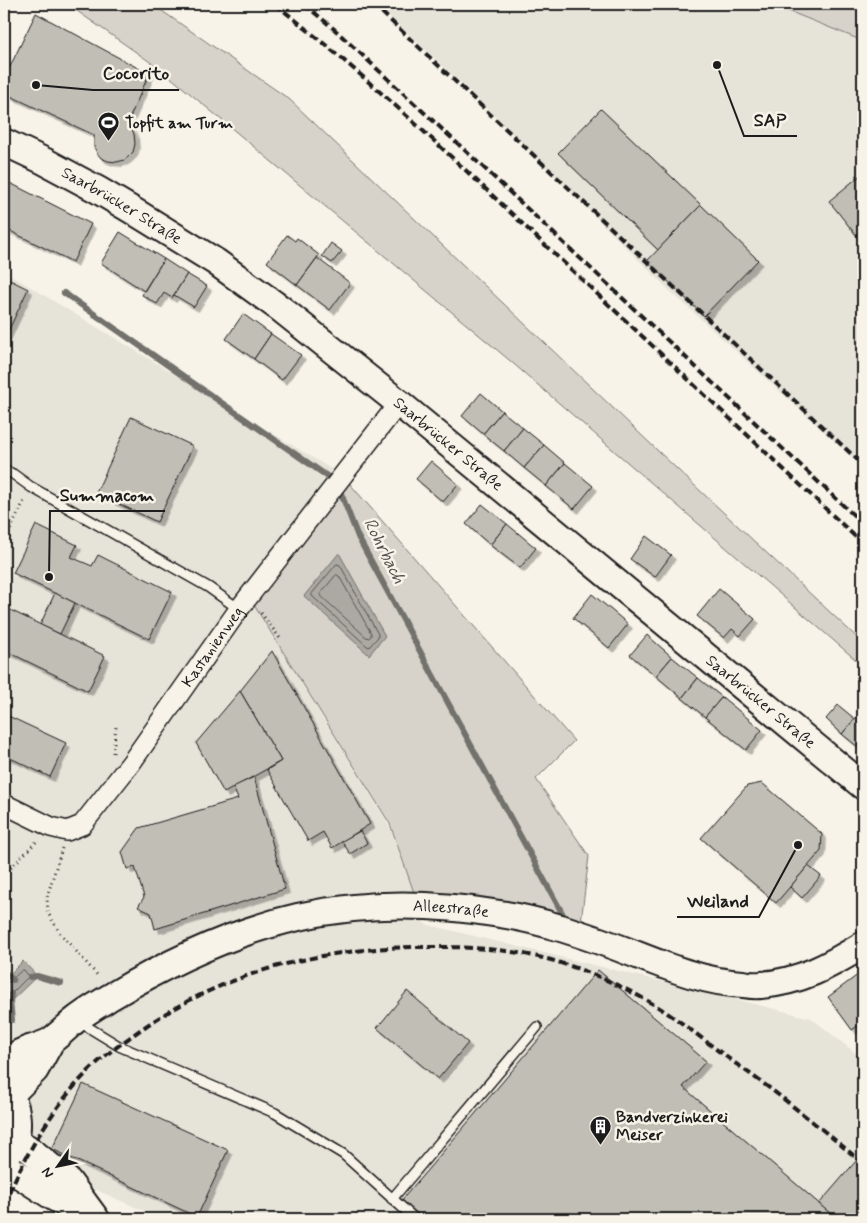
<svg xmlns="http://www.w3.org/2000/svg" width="867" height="1223" font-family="Mynerve,sans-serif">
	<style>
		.built { fill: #e6e3d9 }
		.green { fill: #d7d3cb; stroke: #7a7874 }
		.water { fill: #aca9a2; stroke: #72716c }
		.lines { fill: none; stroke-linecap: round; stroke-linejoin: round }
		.shore { stroke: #565452; stroke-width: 1 }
		.stream { stroke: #72716c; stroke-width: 6 }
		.building { fill: #c0beb5; stroke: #1c1c1c; filter: url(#shadow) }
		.lane-casing { stroke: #1c1c1c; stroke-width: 12 }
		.street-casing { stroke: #1c1c1c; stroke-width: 22 }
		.secondary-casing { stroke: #1c1c1c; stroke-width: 30 }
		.path { stroke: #1c1c1c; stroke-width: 3; stroke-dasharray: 1 4; stroke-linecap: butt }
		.lane { stroke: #f7f3e8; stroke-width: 9 }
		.street { stroke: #f7f3e8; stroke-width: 19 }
		.secondary { stroke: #f7f3e8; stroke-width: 26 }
		.rail { stroke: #1c1c1c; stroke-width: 4; stroke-dasharray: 8 4; stroke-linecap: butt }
		.labels { text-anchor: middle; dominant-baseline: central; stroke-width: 5; stroke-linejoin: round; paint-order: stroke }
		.poi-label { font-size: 16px; font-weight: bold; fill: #1c1c1c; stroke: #f7f3e8; text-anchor: start }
		.street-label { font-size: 16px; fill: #1c1c1c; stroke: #f7f3e8 }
		.water-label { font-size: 18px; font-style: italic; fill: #565452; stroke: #f7f3e8 }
		.leader { fill: none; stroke: #1c1c1c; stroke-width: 2 }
		.callout-dot { fill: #1c1c1c; stroke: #f7f3e8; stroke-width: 2 }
		.callout-label { font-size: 18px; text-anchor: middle; font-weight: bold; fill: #1c1c1c; stroke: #f7f3e8; stroke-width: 5; stroke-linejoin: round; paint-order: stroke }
	</style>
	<defs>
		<filter id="shadow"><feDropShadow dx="4.5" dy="4.5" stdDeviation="0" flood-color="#0004"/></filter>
	</defs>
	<rect width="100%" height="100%" fill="#f7f3e8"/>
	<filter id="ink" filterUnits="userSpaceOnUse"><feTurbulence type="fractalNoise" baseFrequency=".02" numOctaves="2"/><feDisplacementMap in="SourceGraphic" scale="10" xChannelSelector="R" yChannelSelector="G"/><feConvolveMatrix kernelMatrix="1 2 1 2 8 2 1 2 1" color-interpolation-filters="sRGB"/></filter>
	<g filter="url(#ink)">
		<g class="built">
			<path d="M376 4H771L863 41V467L669 290 460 82Z"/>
			<path d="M4 271 343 476 249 597 389 825 425 924 811 1018 863 1059V1219H162L20 1156 4 1151Z"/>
		</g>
		<g class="green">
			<path d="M67 4H152L289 99 678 470 863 643V666L508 359 163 71Z"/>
			<path d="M771 4H863V41Z"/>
			<path d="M343 476 574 741 536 779 589 856 580 930 418 904 390 824 249 597Z"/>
		</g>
		<g class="water">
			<path d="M339 553 385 636 369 655 304 596Z"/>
			<path d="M23 961 37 976 10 1002 4 996V980Z"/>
		</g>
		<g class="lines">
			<g class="shore">
				<path d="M337 564 340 565 378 634V637L369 647 367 646 312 596V594Z"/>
				<path d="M337 575 339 576 371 633V636L369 638 366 637 321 596V593L335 576Z"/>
				<path d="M4 983 9 982 22 970H24L28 975V977L11 994 4 993"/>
			</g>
			<g class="stream">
				<path d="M64 293 337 483 358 537 567 922"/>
				<path d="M4 971 13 980"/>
				<path d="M30 977 37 976 61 983"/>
				<path d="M11 994 10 1002 12 1020"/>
			</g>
		</g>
		<g class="building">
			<path d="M36 13 149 74 127 124 132 129 134 134 135 144 133 152 128 157 124 160 117 162 108 161 101 158 97 153 94 147V135L4 93V79Z"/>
			<path d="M601 109 701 205 658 250 558 153Z"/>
			<path d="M863 173V244L829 201Z"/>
			<path d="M4 180 91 224 73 262 4 228Z"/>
			<path d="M701 205 758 260 704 316 647 261Z"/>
			<path d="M120 232 164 259 144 291 101 263Z"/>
			<path d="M287 235 295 241 297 238 319 255 297 285 267 262Z"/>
			<path d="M331 243 342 251 332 263 322 256Z"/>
			<path d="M317 258 350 283 330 310 297 285Z"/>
			<path d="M164 259 187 274 172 298 164 293 157 304 142 295Z"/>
			<path d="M187 274 207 286 194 307 174 295Z"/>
			<path d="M4 277 28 289 5 338H4Z"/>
			<path d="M243 314 271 334 254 359 226 339Z"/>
			<path d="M271 334 301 355 282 380 254 359Z"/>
			<path d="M481 393 502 411 483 434 462 416Z"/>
			<path d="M502 411 523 428 504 451 483 434Z"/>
			<path d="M131 417 193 446 157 522 96 493Z"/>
			<path d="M523 428 544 445 524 468 504 451Z"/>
			<path d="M544 445 565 463 546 486 524 468Z"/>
			<path d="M431 461 458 484 443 502 416 479Z"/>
			<path d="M565 463 593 486 574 509 546 486Z"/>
			<path d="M482 504 507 524 490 545 466 524Z"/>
			<path d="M507 524 536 548 520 568 490 545Z"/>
			<path d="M36 525 77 545 71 557 92 566 98 555 172 592 149 639 13 573Z"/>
			<path d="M646 536 671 555 655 577 630 559Z"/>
			<path d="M719 589 755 619 740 636 732 629 724 638 697 616Z"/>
			<path d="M55 593 75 603 60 634 40 625Z"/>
			<path d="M592 594 628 624 609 648 573 618Z"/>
			<path d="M4 607 105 656 88 691 4 650Z"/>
			<path d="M647 635 672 657 656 676 630 655Z"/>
			<path d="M272 651 370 824 332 848 323 832 308 841 267 770 281 761 240 691Z"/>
			<path d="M672 657 698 678 682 698 656 676Z"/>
			<path d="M698 678 722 697 705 717 682 698Z"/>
			<path d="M240 691 281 761 224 793 196 743Z"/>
			<path d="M722 697 762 730 746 750 705 717Z"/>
			<path d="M838 705 855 719 842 734 826 719Z"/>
			<path d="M863 709V743L859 748 842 734Z"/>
			<path d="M4 714 66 743 50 777 4 755Z"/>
			<path d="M254 777 285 889 155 929 151 913 138 907 144 897 135 867 127 869 122 852 139 828 238 799 233 787Z"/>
			<path d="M762 783 822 834 821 851 776 903 701 838 747 786Z"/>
			<path d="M360 831 367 843 350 854 342 841Z"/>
			<path d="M808 866 821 876 802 898 790 887Z"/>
			<path d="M598 970 706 1061 683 1087 837 1219H420L400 1202Z"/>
			<path d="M863 971V1022L852 1030 828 997Z"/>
			<path d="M407 991 468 1043 438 1079 377 1028Z"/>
			<path d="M83 1084 228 1150 197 1217 52 1149Z"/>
			<path d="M863 1153V1219H837L819 1204Z"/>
		</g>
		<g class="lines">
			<defs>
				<g id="lane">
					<path d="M4 470 13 474 31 487 208 587 239 609"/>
					<path d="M78 1021 119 1046 275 1113 343 1154 415 1219"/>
					<path d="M392 1199 537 1027"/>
				</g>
				<g id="street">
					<path id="s1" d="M4 804 51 827 67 831 82 825 131 763 239 609 399 403"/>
				</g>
				<g id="secondary">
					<path id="s2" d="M4 142 44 161 98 190 140 215 216 262 281 309 399 403 863 786"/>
					<path id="s3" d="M4 1065C8 1061 13 1057 18 1054 29 1047 42 1047 52 1040 60 1034 66 1028 73 1022 85 1012 99 1004 112 996 169 962 232 932 298 917 363 902 434 903 500 914 541 920 581 934 619 948 659 963 700 982 743 984 749 985 755 986 761 985 800 982 831 965 863 945"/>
					<path d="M4 1086C20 1106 22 1136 6 1156"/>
					<path d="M10 1095 35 1070 51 1041"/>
					<path d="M14 1141 29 1149 68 1181 96 1219"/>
					<path d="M4 1165 55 1198 91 1217"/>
				</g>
			</defs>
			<use href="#lane" class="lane-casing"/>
			<use href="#street" class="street-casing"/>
			<use href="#secondary" class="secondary-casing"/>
			<g class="path">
				<path d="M4 543 25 499"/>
				<path d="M261 613 282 641"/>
				<path d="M113 753 116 727"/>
				<path d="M62 848 47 897 48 913 60 933 99 977"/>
				<path d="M4 875 37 841"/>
			</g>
			<use href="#lane" class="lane"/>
			<use href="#street" class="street"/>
			<use href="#secondary" class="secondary"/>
			<g class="rail">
				<path d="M275 4C371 79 459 164 547 247 653 346 758 445 863 544"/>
				<path d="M304 4 333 28 484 168 863 524"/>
				<path d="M373 4 863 465"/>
				<path d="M4 1203C28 1150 54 1103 97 1063 107 1054 118 1046 129 1038 219 971 328 945 438 947 482 947 527 951 570 966 598 975 632 991 658 1007 682 1022 705 1041 728 1058 749 1073 770 1088 790 1104 813 1122 835 1140 858 1159"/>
			</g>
		</g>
	</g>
	<defs>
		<symbol id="stadium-pin" viewBox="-11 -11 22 30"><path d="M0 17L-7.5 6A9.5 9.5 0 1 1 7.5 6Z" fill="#1c1c1c" stroke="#f7f3e8"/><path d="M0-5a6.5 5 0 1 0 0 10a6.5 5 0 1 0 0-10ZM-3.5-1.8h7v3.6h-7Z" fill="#fff"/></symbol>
		<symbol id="building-pin" viewBox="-11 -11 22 30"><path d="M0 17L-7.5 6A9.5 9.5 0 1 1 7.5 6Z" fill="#1c1c1c" stroke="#f7f3e8"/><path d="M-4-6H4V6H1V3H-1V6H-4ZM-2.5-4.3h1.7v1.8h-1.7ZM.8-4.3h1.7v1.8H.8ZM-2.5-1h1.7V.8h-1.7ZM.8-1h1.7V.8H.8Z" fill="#fff"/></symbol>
	</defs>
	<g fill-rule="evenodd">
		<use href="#stadium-pin" x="96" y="110" width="25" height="34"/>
		<use href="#building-pin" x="588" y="1114" width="25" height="34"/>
	</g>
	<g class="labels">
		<g class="poi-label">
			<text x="125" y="123">Topfit am Turm</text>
			<text x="616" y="1117">Bandverzinkerei<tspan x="616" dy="18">Meiser</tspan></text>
		</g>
		<g class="street-label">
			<text stroke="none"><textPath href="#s2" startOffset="134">Saarbrücker Straße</textPath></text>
			<text stroke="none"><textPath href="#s2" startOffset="539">Saarbrücker Straße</textPath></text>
			<text stroke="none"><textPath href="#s1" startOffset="306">Kastanienweg</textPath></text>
			<text stroke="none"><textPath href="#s2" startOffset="944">Saarbrücker Straße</textPath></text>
			<text stroke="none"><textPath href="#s3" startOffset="486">Alleestraße</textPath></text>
		</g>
		<g class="water-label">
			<text transform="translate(384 551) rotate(63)">Rohrbach</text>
		</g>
	</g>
	<path class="leader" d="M36 85L93 90H179M717 65L744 136H797M49 577L50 511H165M798 845L759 917H677"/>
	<g class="callout-dot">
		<circle cx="36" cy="85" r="5"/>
		<circle cx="717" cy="65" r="5"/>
		<circle cx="49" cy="577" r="5"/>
		<circle cx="798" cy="845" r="5"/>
	</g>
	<g class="callout-label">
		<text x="136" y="79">Cocorito</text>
		<text x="770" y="126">SAP</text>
		<text x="107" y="501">Summacom</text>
		<text x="718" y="907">Weiland</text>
	</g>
	<rect width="867" height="1223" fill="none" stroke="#f7f3e8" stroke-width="20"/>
	<rect x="10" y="10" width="847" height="1203" fill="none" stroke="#1c1c1c" stroke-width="2" filter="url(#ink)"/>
	<g transform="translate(58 1166) rotate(237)" stroke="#f7f3e8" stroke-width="4" paint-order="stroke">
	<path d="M0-4L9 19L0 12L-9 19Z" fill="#1c1c1c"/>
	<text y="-8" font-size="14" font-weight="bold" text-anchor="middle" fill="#1c1c1c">N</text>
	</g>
</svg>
